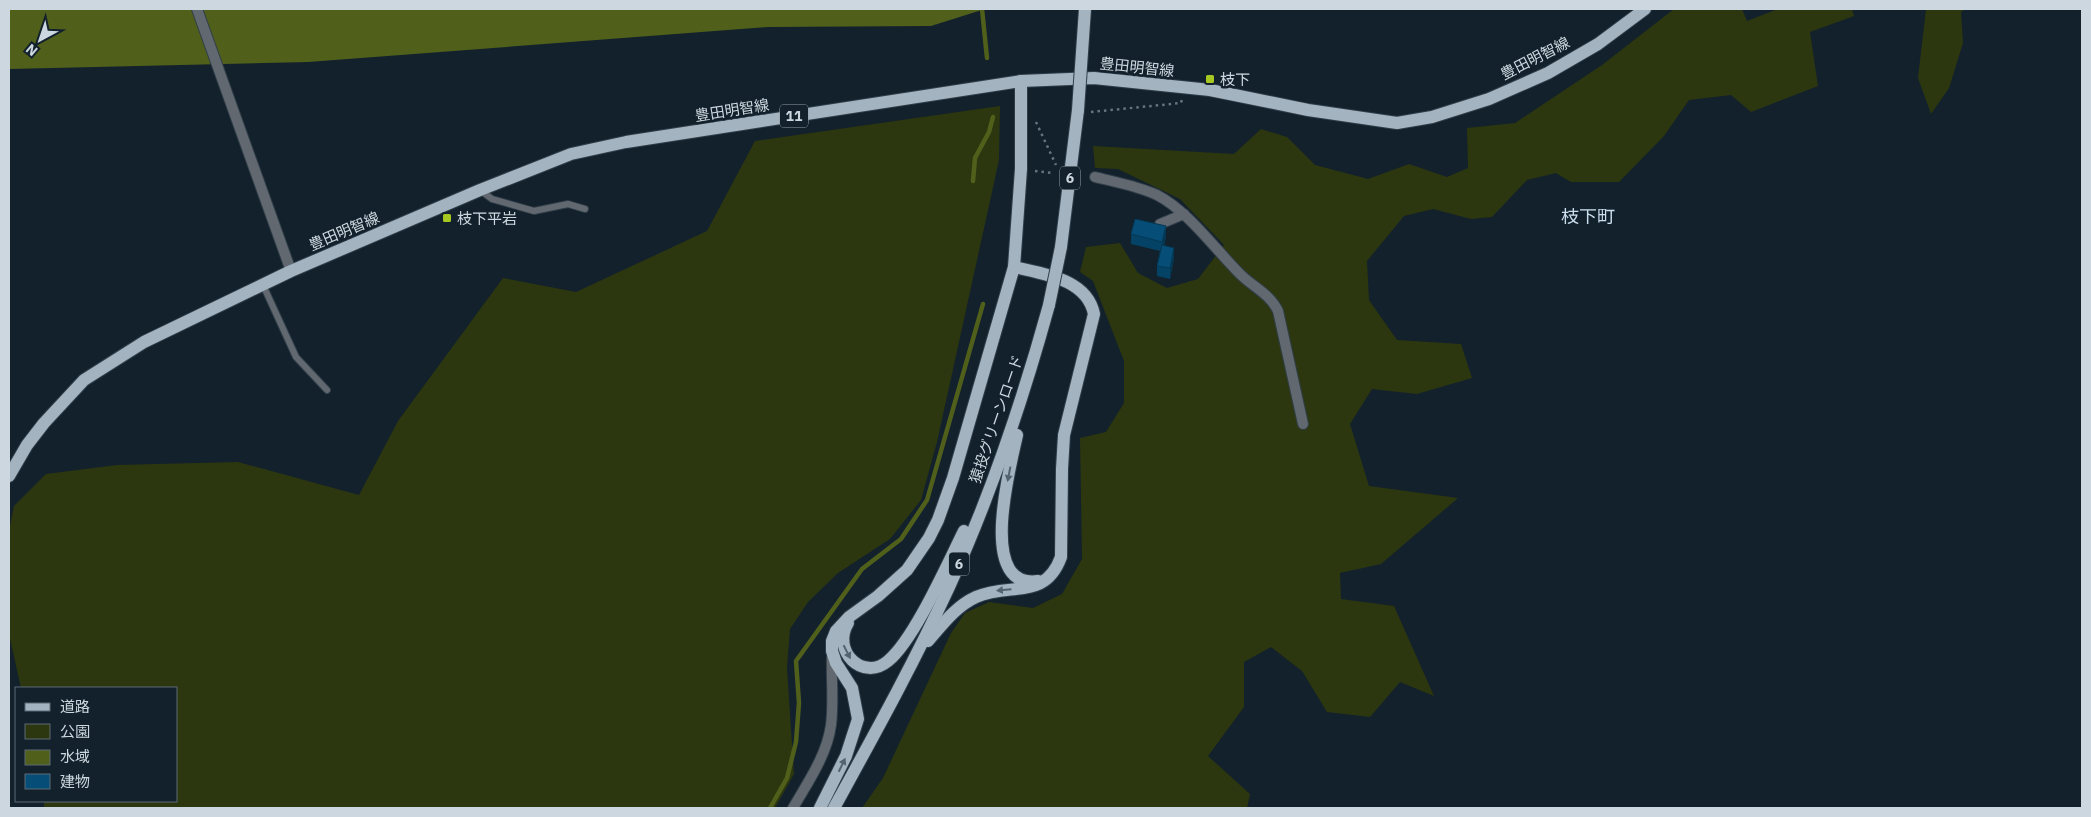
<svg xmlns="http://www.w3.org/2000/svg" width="2091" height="817" font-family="'IBM Plex Sans','Noto Sans JP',sans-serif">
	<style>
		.green { fill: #2d370f }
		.water { fill: #50601b }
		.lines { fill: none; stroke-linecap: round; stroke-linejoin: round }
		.stream { stroke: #50601b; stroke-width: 4.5 }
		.lane-casing { stroke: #303e49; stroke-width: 8 }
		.street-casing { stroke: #303e49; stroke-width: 12 }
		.primary-casing { stroke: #303e49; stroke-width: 14 }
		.path { stroke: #67737d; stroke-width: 2.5; stroke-dasharray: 2.5 4; stroke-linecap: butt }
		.lane { stroke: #61686f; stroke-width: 6 }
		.street { stroke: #61686f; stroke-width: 10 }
		.primary { stroke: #a3b3c0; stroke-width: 12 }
		.primary-bridge-casing { stroke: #303e49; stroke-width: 14; stroke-linecap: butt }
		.primary-bridge { stroke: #a3b3c0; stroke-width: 12 }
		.wall { fill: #054366 }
		.shaded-wall { fill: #043753 }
		.building { fill: #064e77; stroke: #043753 }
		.oneway { fill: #53636f }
		.poi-dot { fill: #a6c820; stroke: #12212c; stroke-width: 2 }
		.labels { text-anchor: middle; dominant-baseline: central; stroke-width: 5; stroke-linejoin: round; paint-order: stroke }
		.shield { fill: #12212c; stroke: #95a0a9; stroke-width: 1 }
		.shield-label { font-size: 14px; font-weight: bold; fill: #cdd7df }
		.street-label { font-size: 15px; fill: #cdd7df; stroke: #12212c }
		.poi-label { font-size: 15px; fill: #cdd7df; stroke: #12212c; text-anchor: start }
		.quarter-label { font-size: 18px; fill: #cbdeee; stroke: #12212c }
	</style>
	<rect width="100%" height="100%" fill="#12212c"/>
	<g class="green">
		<path d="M1674 9H1742L1747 21 1778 9H1852L1854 16 1810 32 1818 86 1751 112 1731 95 1689 100 1664 136 1619 182H1571L1556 173 1527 180 1492 217 1471 219 1433 209 1404 216 1367 261 1369 300 1397 340 1461 344 1472 378 1417 394 1372 389 1350 424 1369 486 1458 498 1381 564 1340 573 1341 599 1394 606 1434 696 1400 682 1370 717 1327 712 1302 671 1271 647 1244 662V707L1208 756 1250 794 1247 808H862L883 778 951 633 965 613 989 602 1033 608 1062 594 1082 559 1080 438 1106 432 1124 403V361L1093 281 1080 272 1086 247 1120 243 1138 273 1167 288 1198 279 1224 245 1180 199 1118 169 1095 168 1093 146 1234 154 1261 129 1287 137 1315 165 1368 179 1409 164 1447 177 1468 168 1467 128 1515 123 1602 65Z"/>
		<path d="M1926 9H1966L1961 12 1963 43 1949 88 1931 114 1918 78Z"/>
		<path d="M1000 106 999 160 937 442 921 500 890 539 838 573 808 602 790 629 787 668 794 774 775 808H44V801H176V688H21L9 634V531L14 506 46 474 117 465 238 462 359 495 398 421 503 278 576 292 707 231 755 141Z"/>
	</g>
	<path class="water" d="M9 9H985L931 26 768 27 308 62 9 69Z"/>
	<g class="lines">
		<g class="stream">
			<path d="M982 9 987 58"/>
			<path d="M973 181 975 158 989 132 993 117"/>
			<path d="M770 808 787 778 796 742 799 703 796 661 862 569 901 539 927 500 983 304"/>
		</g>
		<defs>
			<g id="lane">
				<path d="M480 190 492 199 534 211 568 204 585 209"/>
				<path d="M263 285 296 357 327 390"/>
			</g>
			<g id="street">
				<path d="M197 9 291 271"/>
				<path d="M1095 177C1115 182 1138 186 1157 195 1188 211 1215 249 1240 274 1253 287 1270 294 1278 311L1303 424"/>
				<path d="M1160 224 1184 214"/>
				<path d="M793 808C808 782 827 755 831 725 834 702 831 678 832 655"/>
			</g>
			<g id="primary">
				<path d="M1061 247 1078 110"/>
				<path d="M1017 435C1011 464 976 590 1038 581"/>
				<path d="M9 476 27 445 44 423 84 380 144 342 291 271 480 190 571 154 626 142 1021 81 1094 78 1210 90 1308 110 1397 123 1432 117 1489 99 1548 73 1598 44 1645 9"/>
				<path d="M848 623C831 651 863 682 888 661 914 640 948 563 964 531"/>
				<path d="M928 641C942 625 956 606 976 597 1010 582 1045 601 1061 557L1062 469 1064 435 1094 314C1087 279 1044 274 1014 267"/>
				<path d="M820 808 846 756 858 719 852 688 836 663 832 651V641L836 631 849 617 878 596 907 570 929 538 938 520 953 478 1014 267 1021 169V81"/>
				<path d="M834 808C874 735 914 663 949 587 991 495 1022 403 1049 305"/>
			</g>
		</defs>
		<use href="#lane" class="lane-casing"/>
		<use href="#street" class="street-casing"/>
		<use href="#primary" class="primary-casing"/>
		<g class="path">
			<path d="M1091 112 1181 103 1182 99"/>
			<path d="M1036 122 1056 165"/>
			<path d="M1035 171 1053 173"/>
		</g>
		<use href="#lane" class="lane"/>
		<use href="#street" class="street"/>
		<use href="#primary" class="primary"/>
		<defs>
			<g id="primary-bridge">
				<path d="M1078 110 1085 9"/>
				<path d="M1049 305 1061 247"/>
			</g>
		</defs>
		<use href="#primary-bridge" class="primary-bridge-casing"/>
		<use href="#primary-bridge" class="primary-bridge"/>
	</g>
	<path class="wall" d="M1131 234 1166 237 1164 246 1174 258 1170 279 1157 276V266L1160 251 1131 244Z"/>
	<g class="shaded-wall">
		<path d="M1166 226V237L1162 252V242Z"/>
		<path d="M1174 248V258L1170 279V268Z"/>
	</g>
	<g class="building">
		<path d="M1135 219 1166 226 1162 242 1131 234Z"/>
		<path d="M1162 245 1174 248 1170 268 1157 266Z"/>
	</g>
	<defs><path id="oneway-solid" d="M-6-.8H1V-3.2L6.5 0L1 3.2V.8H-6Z" transform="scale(1.25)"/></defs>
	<g class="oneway">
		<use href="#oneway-solid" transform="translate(1009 474) rotate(101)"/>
		<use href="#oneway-solid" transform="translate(1004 590) rotate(175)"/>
		<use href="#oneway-solid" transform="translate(847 652) rotate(63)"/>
		<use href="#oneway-solid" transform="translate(842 765) rotate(-64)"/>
	</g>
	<g class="poi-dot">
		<rect x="1205" y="74" width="10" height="10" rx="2.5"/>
		<rect x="442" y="213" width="10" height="10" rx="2.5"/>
	</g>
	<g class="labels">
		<g class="shield">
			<rect x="780" y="104.5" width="28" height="23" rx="4"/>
			<rect x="1060" y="166.5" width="20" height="23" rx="4"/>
			<rect x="949" y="552.5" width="20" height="23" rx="4"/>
		</g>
		<g class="shield-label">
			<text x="794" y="116">11</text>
			<text x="1070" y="178">6</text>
			<text x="959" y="564">6</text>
		</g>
		<g class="street-label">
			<text transform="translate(1535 58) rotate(-27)">豊田明智線</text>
			<text transform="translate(1137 67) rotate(6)">豊田明智線</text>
			<text transform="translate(732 110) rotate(-9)">豊田明智線</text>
			<text transform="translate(344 231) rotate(-23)">豊田明智線</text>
			<text transform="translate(996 419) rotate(-71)">猿投グリーンロード</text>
		</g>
		<g class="poi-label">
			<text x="1220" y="79">枝下</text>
			<text x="457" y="218">枝下平岩</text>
		</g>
		<g class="quarter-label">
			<text x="1588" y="216">枝下町</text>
		</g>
	</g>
	<rect width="2091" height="817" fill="none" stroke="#cdd7df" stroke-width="20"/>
	<rect x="15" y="687" width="162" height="115" fill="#12212c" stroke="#5d6a74"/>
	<rect x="25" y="703" width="25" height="8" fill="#a3b3c0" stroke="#5d6a74"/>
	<text x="60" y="712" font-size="15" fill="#cdd7df">道路</text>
	<rect x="25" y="724" width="25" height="15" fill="#2d370f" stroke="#5d6a74"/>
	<text x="60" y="737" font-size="15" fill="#cdd7df">公園</text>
	<rect x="25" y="750" width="25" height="15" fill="#50601b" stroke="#5d6a74"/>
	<text x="60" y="762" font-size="15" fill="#cdd7df">水域</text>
	<rect x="25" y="774" width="25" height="15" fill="#064e77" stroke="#5d6a74"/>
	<text x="60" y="787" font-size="15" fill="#cdd7df">建物</text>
	<g transform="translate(40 40) rotate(220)" stroke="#12212c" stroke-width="4" paint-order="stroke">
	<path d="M0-4L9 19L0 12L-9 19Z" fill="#cdd7df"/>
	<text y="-8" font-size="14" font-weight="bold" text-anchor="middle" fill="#cdd7df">N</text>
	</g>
</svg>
